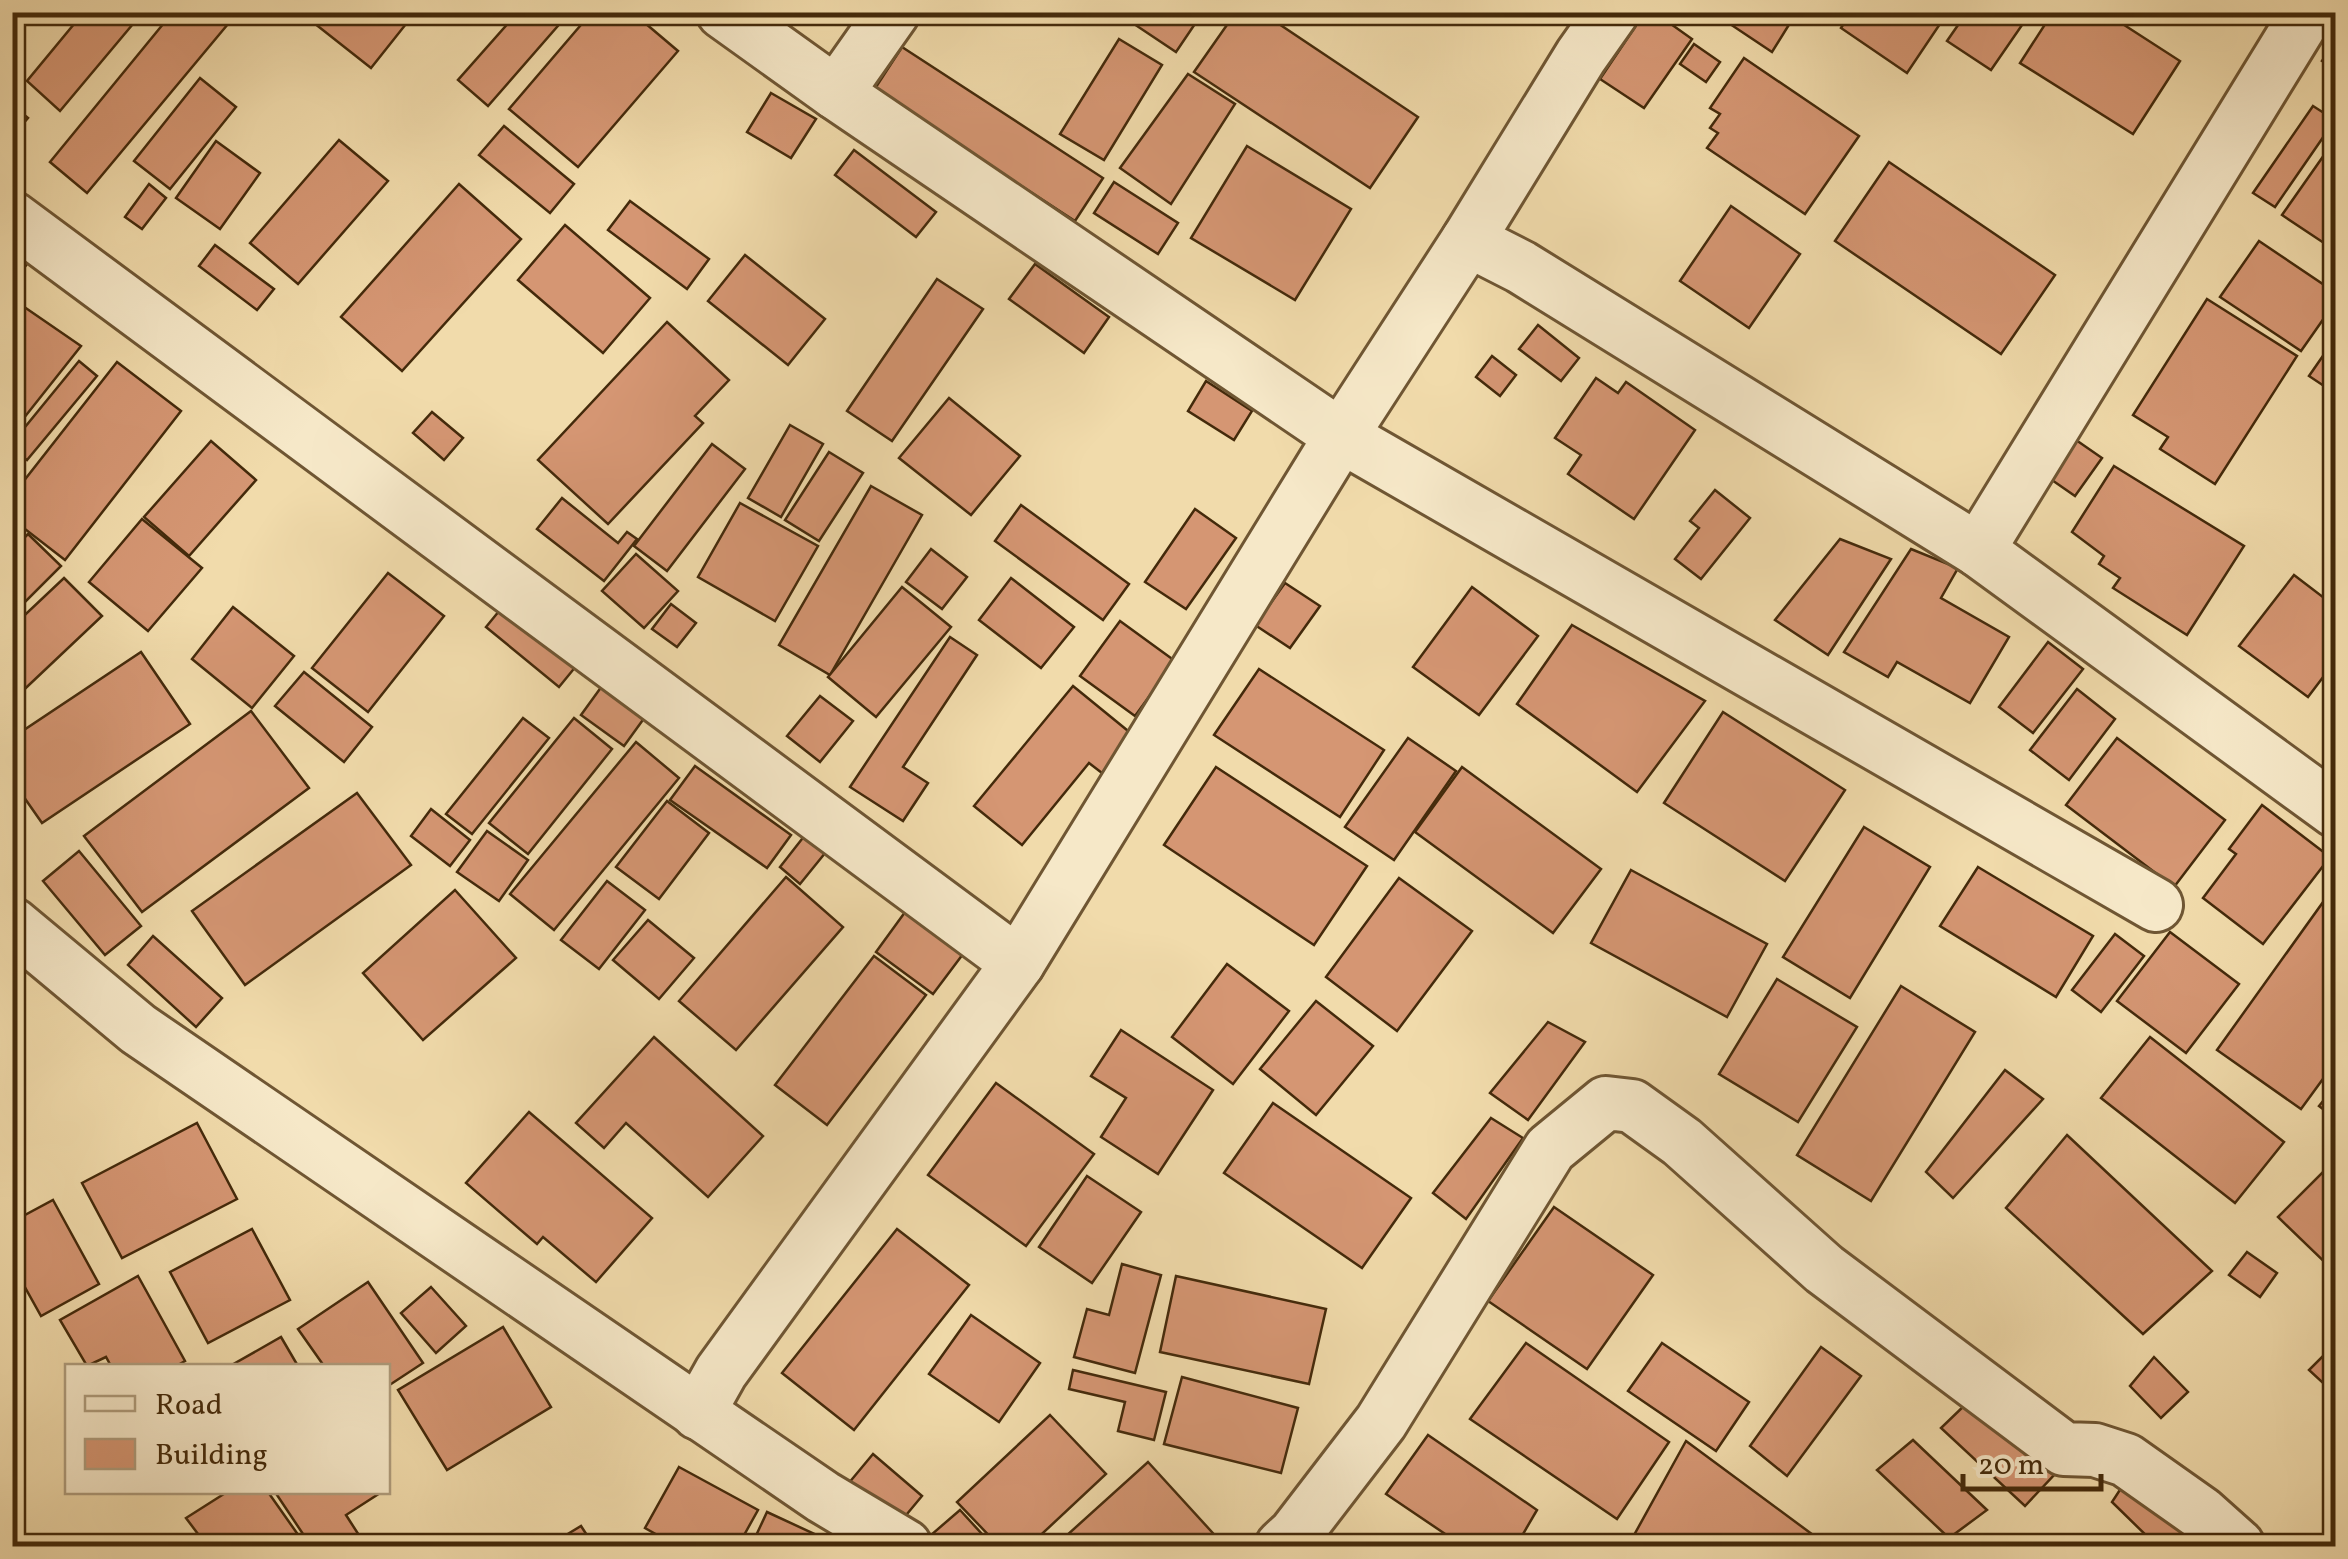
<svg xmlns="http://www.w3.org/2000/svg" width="2348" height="1559" font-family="Vollkorn,serif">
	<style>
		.building { fill: #d59673; stroke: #442a0b; stroke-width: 2.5 }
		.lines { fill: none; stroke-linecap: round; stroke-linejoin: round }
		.minor-casing { stroke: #6f5633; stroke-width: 58 }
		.minor { stroke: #f6e8c8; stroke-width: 52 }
	</style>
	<rect width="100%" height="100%" fill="#f1dbab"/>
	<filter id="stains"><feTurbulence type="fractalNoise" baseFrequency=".002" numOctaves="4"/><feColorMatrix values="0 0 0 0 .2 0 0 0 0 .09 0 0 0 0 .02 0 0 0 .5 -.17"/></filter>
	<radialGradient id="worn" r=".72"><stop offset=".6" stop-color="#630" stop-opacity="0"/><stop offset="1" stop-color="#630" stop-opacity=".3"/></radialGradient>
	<g class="building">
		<path d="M84 12H143L60 111 27 81Z"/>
		<path d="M173 12H238L87 193 50 162Z"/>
		<path d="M300 12H392L406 24 371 68Z"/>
		<path d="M518 12H570L488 106 458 80Z"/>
		<path d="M592 12H632L678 51 578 167 509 109Z"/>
		<path d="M1129 12H1203L1176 52 1125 18Z"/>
		<path d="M1236 12H1261L1418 117 1370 188 1194 72Z"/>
		<path d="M1645 12H1654L1692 39 1644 108 1600 79Z"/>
		<path d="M1725 12H1774L1790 23 1772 52 1721 18Z"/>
		<path d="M1851 12H1948L1907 73 1841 28Z"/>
		<path d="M1967 12H2031L1991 70 1947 41Z"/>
		<path d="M2053 12H2104L2180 61 2133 134 2020 63Z"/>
		<path d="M1119 39 1162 65 1104 160 1060 134Z"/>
		<path d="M2336 41V70L2322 61Z"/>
		<path d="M1694 44 1720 62 1706 82 1680 64Z"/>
		<path d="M902 47 1103 178 1075 221 874 90Z"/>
		<path d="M1744 58 1859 136 1805 214 1707 148 1718 133 1710 128 1720 114 1710 108Z"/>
		<path d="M1188 74 1235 104 1171 204 1120 168Z"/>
		<path d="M200 78 236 107 170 189 134 161Z"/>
		<path d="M771 93 816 119 791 158 747 132Z"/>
		<path d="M12 105 28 118 12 137Z"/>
		<path d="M2313 106 2335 120 2275 207 2253 193Z"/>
		<path d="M504 126 574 184 550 213 479 155Z"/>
		<path d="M2336 138V251L2282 215Z"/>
		<path d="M339 140 388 181 298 284 250 243Z"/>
		<path d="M216 141 260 173 220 229 176 198Z"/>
		<path d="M1247 146 1351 209 1295 300 1191 238Z"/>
		<path d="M854 150 936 212 916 237 835 175Z"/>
		<path d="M1889 162 2055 275 2001 354 1835 241Z"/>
		<path d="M1114 182 1178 223 1158 254 1094 213Z"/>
		<path d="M149 184 166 198 142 229 125 217Z"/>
		<path d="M459 184 521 239 402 371 341 317Z"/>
		<path d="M630 201 709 259 687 289 608 230Z"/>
		<path d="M1731 206 1800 254 1749 328 1680 281Z"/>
		<path d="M565 225 650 298 603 353 518 280Z"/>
		<path d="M12 241 33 256 12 284Z"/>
		<path d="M2259 241 2336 293V301L2301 351 2220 297Z"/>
		<path d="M215 245 274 289 257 310 199 266Z"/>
		<path d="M745 255 825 319 788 365 708 301Z"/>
		<path d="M1035 264 1109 317 1084 353 1009 299Z"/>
		<path d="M937 279 983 309 892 441 847 411Z"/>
		<path d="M2207 299 2297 356 2215 484 2160 449 2168 437 2133 415Z"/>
		<path d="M17 302 81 346 12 433V307Z"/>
		<path d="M667 322 729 380 695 416 703 423 608 524 538 460Z"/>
		<path d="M1538 325 1579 358 1561 381 1519 349Z"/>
		<path d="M2336 337V394L2309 376Z"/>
		<path d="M1492 356 1516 375 1500 396 1476 377Z"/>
		<path d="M79 361 97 376 27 460 12 449V443Z"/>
		<path d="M117 362 181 411 65 560 12 519V496Z"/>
		<path d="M1596 378 1618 393 1626 382 1695 430 1634 519 1568 474 1581 455 1555 438Z"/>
		<path d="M1206 381 1252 411 1234 440 1188 411Z"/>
		<path d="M949 398 1020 456 971 515 899 458Z"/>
		<path d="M432 412 463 438 444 460 413 433Z"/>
		<path d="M790 425 823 444 781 517 748 498Z"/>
		<path d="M2076 440 2102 458 2075 496 2049 478Z"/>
		<path d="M211 441 256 480 189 556 144 517Z"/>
		<path d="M712 444 745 469 667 571 634 546Z"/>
		<path d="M829 452 863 473 819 541 785 520Z"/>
		<path d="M2114 466 2244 546 2187 635 2113 588 2120 578 2099 564 2104 556 2072 532Z"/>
		<path d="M871 486 922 515 830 675 779 645Z"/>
		<path d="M1715 490 1750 518 1701 579 1675 559 1699 528 1690 521Z"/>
		<path d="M562 498 618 543 627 532 637 539 604 581 537 529Z"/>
		<path d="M740 503 818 546 775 621 698 577Z"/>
		<path d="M1021 505 1129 584 1103 620 995 541Z"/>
		<path d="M1195 509 1236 538 1186 609 1145 582Z"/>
		<path d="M142 519 202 568 148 631 89 582Z"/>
		<path d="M28 534 61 566 12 615V550Z"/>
		<path d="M1840 539 1891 559 1828 655 1775 620Z"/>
		<path d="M931 549 967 577 942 609 906 582Z"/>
		<path d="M1911 549 1958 568 1941 598 2009 637 1970 703 1897 662 1888 677 1844 652Z"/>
		<path d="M636 554 678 591 644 628 602 591Z"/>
		<path d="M388 573 444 616 368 712 312 668Z"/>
		<path d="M2294 575 2336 607V660L2308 697 2239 646Z"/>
		<path d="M64 578 102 616 12 701V627Z"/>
		<path d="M1011 578 1074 627 1041 668 979 620Z"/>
		<path d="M1285 583 1320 606 1290 648 1255 625Z"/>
		<path d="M902 587 951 627 876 717 828 677Z"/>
		<path d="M1472 587 1538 636 1479 715 1413 667Z"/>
		<path d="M671 604 696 623 677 647 652 629Z"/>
		<path d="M504 605 577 665 559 687 486 627Z"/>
		<path d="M233 607 294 656 252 708 192 659Z"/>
		<path d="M1120 621 1175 661 1135 716 1080 676Z"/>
		<path d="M1572 625 1705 701 1637 792 1517 704Z"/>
		<path d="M950 637 977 655 903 767 928 783 903 821 850 787Z"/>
		<path d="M2048 642 2083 669 2033 733 1999 707Z"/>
		<path d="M141 652 190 724 42 823 12 780V738Z"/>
		<path d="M1259 669 1384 750 1340 817 1214 735Z"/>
		<path d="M304 672 372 727 344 762 275 706Z"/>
		<path d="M602 686 645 717 624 746 581 715Z"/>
		<path d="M1073 686 1133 735 1102 773 1089 763 1022 845 974 806Z"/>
		<path d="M2077 689 2115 719 2069 780 2030 750Z"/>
		<path d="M820 696 853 721 820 762 787 736Z"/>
		<path d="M251 711 309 788 142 912 84 836Z"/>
		<path d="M1723 712 1845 790 1785 881 1664 803Z"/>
		<path d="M523 718 549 738 472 834 446 814Z"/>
		<path d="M574 718 612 749 528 854 489 823Z"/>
		<path d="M1408 738 1456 771 1394 860 1345 827Z"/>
		<path d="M2117 738 2225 820 2174 887 2066 805Z"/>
		<path d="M636 742 679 778 554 930 510 894Z"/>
		<path d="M695 766 791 835 767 868 670 800Z"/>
		<path d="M1216 767 1367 866 1314 945 1164 845Z"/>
		<path d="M1462 767 1601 869 1553 933 1415 832Z"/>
		<path d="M357 793 411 865 245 985 192 911Z"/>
		<path d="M667 801 709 833 659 899 616 867Z"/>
		<path d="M2262 805 2330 857 2263 944 2203 898 2236 854 2229 849Z"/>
		<path d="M431 809 470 840 450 866 411 836Z"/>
		<path d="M1864 827 1930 867 1850 998 1783 957Z"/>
		<path d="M809 830 830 847 800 884 780 867Z"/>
		<path d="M487 831 528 860 499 901 457 872Z"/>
		<path d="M79 851 141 926 105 955 43 881Z"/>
		<path d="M1978 867 2093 936 2056 997 1940 926Z"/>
		<path d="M1631 870 1767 944 1727 1017 1591 943Z"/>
		<path d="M786 877 843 927 736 1050 679 1001Z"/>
		<path d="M1399 878 1472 931 1397 1031 1326 977Z"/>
		<path d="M607 881 645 910 599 969 561 940Z"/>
		<path d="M2336 884V1061L2301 1109 2217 1050Z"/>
		<path d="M455 890 516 958 423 1040 363 973Z"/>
		<path d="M908 908 966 950 933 994 876 952Z"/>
		<path d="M648 920 694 958 659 999 613 960Z"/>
		<path d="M2170 932 2239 984 2186 1053 2117 1001Z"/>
		<path d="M2115 934 2144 956 2101 1012 2072 990Z"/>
		<path d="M153 936 222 998 196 1027 128 965Z"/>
		<path d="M874 956 926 995 827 1125 775 1085Z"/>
		<path d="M1227 964 1289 1011 1233 1084 1172 1037Z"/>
		<path d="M1777 979 1857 1027 1798 1122 1719 1074Z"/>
		<path d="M1901 986 1975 1032 1871 1201 1797 1155Z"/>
		<path d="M1316 1001 1373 1046 1316 1115 1260 1069Z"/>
		<path d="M1548 1022 1585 1042 1528 1120 1490 1093Z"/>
		<path d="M1121 1030 1213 1090 1158 1174 1101 1137 1126 1098 1091 1076Z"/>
		<path d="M654 1037 763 1136 708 1197 626 1123 604 1148 576 1123Z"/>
		<path d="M2150 1037 2284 1142 2235 1203 2101 1098Z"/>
		<path d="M2005 1070 2043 1099 1953 1198 1926 1172Z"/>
		<path d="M996 1083 1094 1154 1026 1246 928 1175Z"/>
		<path d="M2336 1085V1119L2319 1106Z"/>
		<path d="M1273 1103 1411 1198 1362 1268 1224 1173Z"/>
		<path d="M529 1112 652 1218 596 1282 543 1237 537 1244 466 1183Z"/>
		<path d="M1491 1118 1523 1138 1466 1219 1433 1193Z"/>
		<path d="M197 1123 237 1199 122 1258 82 1183Z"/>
		<path d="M2067 1135 2212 1271 2143 1334 2006 1208Z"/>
		<path d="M2336 1159V1273L2278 1217Z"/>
		<path d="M1087 1176 1141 1212 1092 1283 1039 1247Z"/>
		<path d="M53 1200 99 1284 41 1316 12 1264V1222Z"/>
		<path d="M1554 1207 1653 1275 1587 1369 1488 1301Z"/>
		<path d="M252 1229 290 1300 208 1343 170 1272Z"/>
		<path d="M897 1229 969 1285 854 1430 782 1373Z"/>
		<path d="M2247 1252 2277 1273 2260 1297 2229 1275Z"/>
		<path d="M1122 1264 1161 1275 1135 1373 1074 1357 1087 1309 1109 1315Z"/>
		<path d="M138 1276 185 1361 176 1366H111L106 1357 87 1366 60 1320Z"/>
		<path d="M1176 1276 1326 1309 1309 1384 1160 1352Z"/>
		<path d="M368 1282 423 1363 388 1386V1366H324L298 1329Z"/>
		<path d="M431 1287 466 1326 436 1353 401 1313Z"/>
		<path d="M971 1315 1040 1363 999 1422 929 1374Z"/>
		<path d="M503 1327 551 1407 447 1470 398 1390Z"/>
		<path d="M281 1337 298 1366H230Z"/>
		<path d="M1526 1343 1669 1442 1617 1519 1470 1419Z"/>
		<path d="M1662 1343 1749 1402 1716 1451 1628 1391Z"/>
		<path d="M2336 1343V1395L2309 1370Z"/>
		<path d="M1821 1347 1861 1376 1787 1476 1750 1446Z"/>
		<path d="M2154 1357 2188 1392 2161 1418 2130 1386Z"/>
		<path d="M1073 1370 1166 1392 1154 1440 1118 1431 1125 1402 1069 1389Z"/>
		<path d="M1182 1377 1298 1408 1281 1473 1164 1444Z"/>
		<path d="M1967 1403 2054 1475 2025 1506 1941 1428Z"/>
		<path d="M1050 1415 1106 1474 1029 1546H999L957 1502Z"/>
		<path d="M1428 1435 1537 1510 1523 1534 1543 1546H1463L1386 1494Z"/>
		<path d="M1913 1440 1987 1510 1949 1538 1877 1470Z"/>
		<path d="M1686 1441 1828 1546H1628Z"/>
		<path d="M873 1454 922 1496 897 1526 848 1484Z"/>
		<path d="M1148 1462 1221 1542 1216 1546H1055Z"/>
		<path d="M679 1467 758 1510 738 1546H677L645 1528Z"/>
		<path d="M2127 1479 2199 1546H2157L2112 1502Z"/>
		<path d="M227 1492H268L306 1546H207L186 1518Z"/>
		<path d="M275 1492H379L380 1493 346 1515 364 1543 360 1546H311Z"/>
		<path d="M960 1510 993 1546H941L931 1535Z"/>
		<path d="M767 1512 834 1543 832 1546H762L753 1542Z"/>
		<path d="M581 1526 594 1546H548Z"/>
	</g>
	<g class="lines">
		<defs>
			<g id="minor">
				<path d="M723 12 836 93 1341 436 2156 905"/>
				<path d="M836 93 893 12"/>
				<path d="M12 218 1018 963"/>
				<path d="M1468 240 1521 267 1978 550 2336 811"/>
				<path d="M1978 550 2308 12"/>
				<path d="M12 924 138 1029 823 1497 905 1546"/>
				<path d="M698 1413 721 1372 1018 963 1341 436 1468 240 1581 56 1612 12"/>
				<path d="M1282 1546 1295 1534 1381 1422 1550 1149 1606 1103 1632 1106 1682 1142 1824 1269 2064 1449 2095 1450 2126 1460 2201 1513 2238 1546"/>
			</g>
		</defs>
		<use href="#minor" class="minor-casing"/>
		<use href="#minor" class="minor"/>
	</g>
	<rect width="2348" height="1559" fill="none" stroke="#f1dbab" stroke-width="50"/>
	<rect x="15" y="15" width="2318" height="1529" fill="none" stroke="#442a0b" stroke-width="5"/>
	<rect x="25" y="25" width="2298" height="1509" fill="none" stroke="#442a0b" stroke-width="2.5"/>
	<rect x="65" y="1364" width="325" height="130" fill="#f6e8c8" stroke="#af9c7c" stroke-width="2.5"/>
	<rect x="85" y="1396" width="50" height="15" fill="#f6e8c8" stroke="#af9c7c" stroke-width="2.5"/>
	<text x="155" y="1414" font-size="30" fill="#442a0b">Road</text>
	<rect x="85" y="1439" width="50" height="30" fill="#d59673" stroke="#af9c7c" stroke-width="2.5"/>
	<text x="155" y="1464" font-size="30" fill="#442a0b">Building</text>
	<path d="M1963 1474v15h138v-15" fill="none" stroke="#442a0b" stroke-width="5"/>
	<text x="1978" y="1474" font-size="30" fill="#442a0b" stroke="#f6e8c8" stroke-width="8" paint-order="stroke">20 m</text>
	<rect width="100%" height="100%" filter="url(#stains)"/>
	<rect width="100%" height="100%" fill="url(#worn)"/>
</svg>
